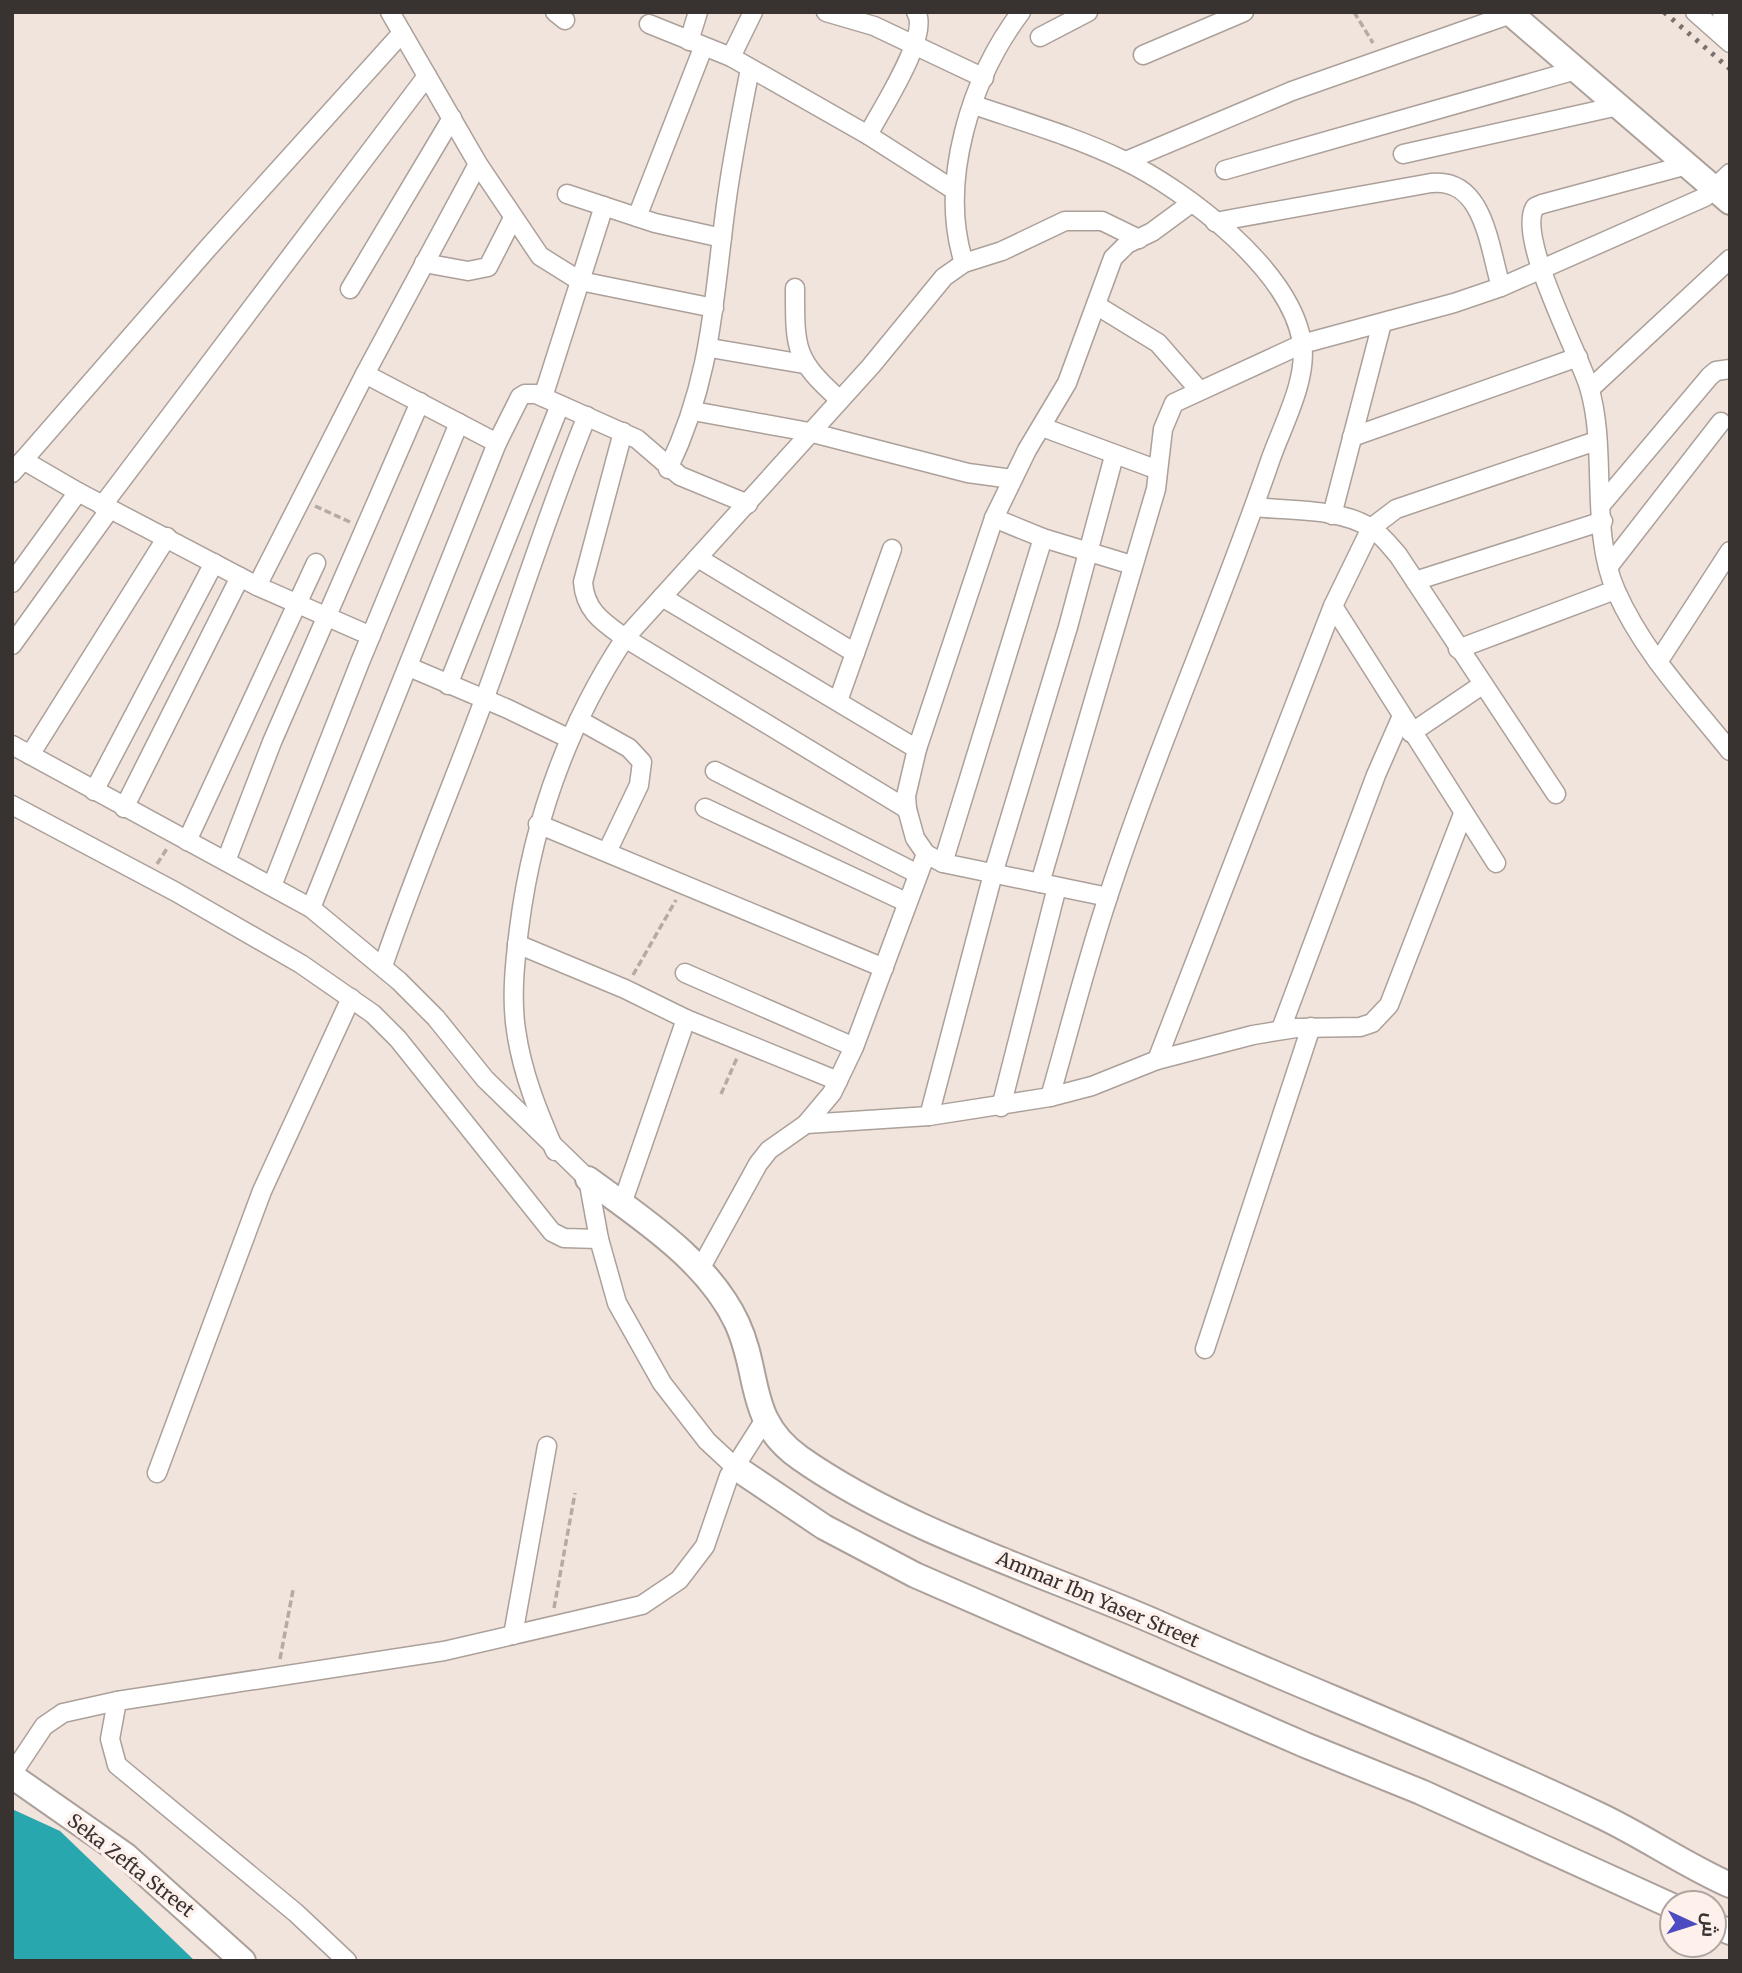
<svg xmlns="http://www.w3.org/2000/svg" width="1742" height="1973" font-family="Merriweather,Cairo,serif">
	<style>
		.water { fill: #28a8ae }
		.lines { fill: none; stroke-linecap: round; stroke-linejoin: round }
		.street-casing { stroke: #aca09a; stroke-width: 21 }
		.secondary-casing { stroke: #aca09a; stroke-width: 28 }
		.highway-casing { stroke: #aca09a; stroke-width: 35 }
		.path { stroke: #b5aba6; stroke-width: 3.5; stroke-dasharray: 7 3.5; stroke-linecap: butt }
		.street { stroke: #fff; stroke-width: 18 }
		.secondary { stroke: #fff; stroke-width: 24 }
		.highway { stroke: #fff; stroke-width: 32 }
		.rail { stroke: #78716d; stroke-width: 5; stroke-dasharray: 3.5 7; stroke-linecap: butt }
		.labels { text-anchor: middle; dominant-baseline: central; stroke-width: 7; stroke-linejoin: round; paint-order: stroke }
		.street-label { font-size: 19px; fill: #383331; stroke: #fef1eb }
	</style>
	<rect width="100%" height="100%" fill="#f0e4dd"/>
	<path class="water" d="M12 1809 60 1831 195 1961H12Z"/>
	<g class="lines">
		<defs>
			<g id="street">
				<path d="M390 12 478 164 540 256 580 281 714 308"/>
				<path d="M555 12 565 20"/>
				<path d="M826 12 874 26 984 78"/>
				<path d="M1695 12 1730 43"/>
				<path d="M649 24 731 57 868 135 954 190"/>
				<path d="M1040 37 1088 12"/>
				<path d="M689 41 698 12"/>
				<path d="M1143 55 1244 12"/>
				<path d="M731 57 753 12"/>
				<path d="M974 105C1024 122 1076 137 1123 160 1186 190 1291 270 1302 343 1308 380 1282 426 1270 461 1220 607 1156 750 1108 897 1086 963 1069 1031 1050 1097"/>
				<path d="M868 135C880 111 931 35 916 12"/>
				<path d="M1403 154 1618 106"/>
				<path d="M1126 161 1292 91 1511 14"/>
				<path d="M1687 165 1542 204 1535 207C1516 237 1578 351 1589 387 1608 450 1589 530 1616 591 1643 652 1689 700 1730 751"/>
				<path d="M1225 170 1576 70"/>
				<path d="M567 194 655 223 722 238"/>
				<path d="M637 217 703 48"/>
				<path d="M1215 222 1431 183C1484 177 1489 247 1501 287"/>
				<path d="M424 263 468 271 488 267 513 218"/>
				<path d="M964 263C938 182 971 78 1021 12"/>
				<path d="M795 288C795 349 794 359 840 400"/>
				<path d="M350 289 452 118"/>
				<path d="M1096 305 1158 343 1199 390"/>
				<path d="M710 348 804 364"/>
				<path d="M365 374 497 443"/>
				<path d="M1590 389 1730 259"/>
				<path d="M543 397 604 206"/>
				<path d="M693 411 809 432 968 473 1012 479"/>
				<path d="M1042 427 1158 470"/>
				<path d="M623 432 583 582C585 611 603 622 625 638L907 809"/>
				<path d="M1352 437 1578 357"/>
				<path d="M23 460 78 492 257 586 371 636"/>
				<path d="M668 469C712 378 713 302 726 205 732 159 741 114 750 69"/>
				<path d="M12 473 208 248 402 33"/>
				<path d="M1601 505 1710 376 1716 371 1730 369"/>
				<path d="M102 506 427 76"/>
				<path d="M1255 507C1290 511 1340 508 1371 528 1382 535 1390 546 1398 555L1556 794"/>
				<path d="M1332 515 1382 323"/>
				<path d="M994 518 1043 538 1132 565"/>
				<path d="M698 558 855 653"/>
				<path d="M1609 566 1721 422"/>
				<path d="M1415 581 1603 521"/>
				<path d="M12 583 78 492"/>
				<path d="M257 586 365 374 478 164"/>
				<path d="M662 597 917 749"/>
				<path d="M1333 606 1496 863"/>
				<path d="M12 645 110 509"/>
				<path d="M1458 649 1615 590"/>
				<path d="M1658 662 1730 551"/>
				<path d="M409 667 508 709 570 739"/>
				<path d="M448 685 560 405"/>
				<path d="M838 701 892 549"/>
				<path d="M579 720 629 748 642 762 639 785 607 852"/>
				<path d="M1411 733 1482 685"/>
				<path d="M12 745 311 908 399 981 436 1018 485 1079 588 1179 599 1239 617 1303 662 1383 707 1441 735 1467"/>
				<path d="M30 755 167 537"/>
				<path d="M715 771 918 874"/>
				<path d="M94 791 214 563"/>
				<path d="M12 805 176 892 301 964 373 1014 398 1039 552 1232 564 1238 599 1239"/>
				<path d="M124 808 240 577"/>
				<path d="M705 808 906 902"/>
				<path d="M538 824 884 968"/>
				<path d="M187 841 316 563"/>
				<path d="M226 861 272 742 420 402"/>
				<path d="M943 863 1043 538"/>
				<path d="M1040 883 1156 489 1163 429 1174 403 1302 344 1454 303 1501 287 1705 197 1730 173"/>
				<path d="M272 886 360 662 459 423"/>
				<path d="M1108 897 943 863 926 854 915 838 907 809 906 796 917 749 994 518 1027 450 1067 383 1113 258 1127 244 1152 232 1190 204"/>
				<path d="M311 908 497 443 520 397 525 394H536L637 439 680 476 748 504"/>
				<path d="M517 944 625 989 686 1019 838 1081"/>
				<path d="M383 966C414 875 452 787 485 697 520 603 549 508 587 416"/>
				<path d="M685 973 854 1047"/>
				<path d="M1281 1029 1376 775 1401 718"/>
				<path d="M1157 1060 1333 606 1371 528 1396 509 1596 441"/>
				<path d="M1001 1107 1057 887"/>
				<path d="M929 1116 993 874 1068 627 1114 456"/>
				<path d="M806 1124 929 1116 1050 1097 1092 1086 1157 1060 1253 1035 1296 1028 1360 1027 1372 1023 1389 1005 1463 814"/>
				<path d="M555 1151C538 1112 522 1073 516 1030 511 997 515 962 519 929 532 825 567 726 625 638L871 366 944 277 964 263 1002 251 1065 221H1102L1139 239"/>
				<path d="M622 1204 686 1019"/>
				<path d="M699 1271 758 1164 769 1150 806 1124 832 1093 854 1047 926 854"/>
				<path d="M1205 1349 1311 1027"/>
				<path d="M157 1473 262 1191 351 998"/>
				<path d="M513 1635 547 1446"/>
				<path d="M117 1701 110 1739 117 1765 296 1913 347 1961"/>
				<path d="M12 1774 44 1726 63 1713 117 1701 444 1651 642 1605 679 1580 705 1546 729 1476 764 1421"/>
			</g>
			<g id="secondary">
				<path d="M1509 12 1730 202"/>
				<path d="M588 1179C641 1218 708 1261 737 1323 761 1375 746 1420 800 1458 904 1531 1043 1573 1160 1624 1306 1689 1456 1747 1601 1816 1645 1837 1685 1865 1730 1885"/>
				<path d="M735 1467 824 1527 915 1575 1305 1745 1421 1792 1672 1906"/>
				<path d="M12 1776 125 1855 243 1961"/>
				<path d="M1714 1925 1730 1932"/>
			</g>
			<path id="highway" d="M1729 12 1730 13"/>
		</defs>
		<use href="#street" class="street-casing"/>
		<use href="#secondary" class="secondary-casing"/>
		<use href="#highway" class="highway-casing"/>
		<g class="path">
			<path d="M1354 12 1373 43"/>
			<path d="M315 506 350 522"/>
			<path d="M157 864 168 847"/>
			<path d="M633 975 676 900"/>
			<path d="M721 1094 737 1058"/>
			<path d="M554 1608 575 1493"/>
			<path d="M280 1659 293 1590"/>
		</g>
		<use href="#street" class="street"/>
		<use href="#secondary" class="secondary"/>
		<use href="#highway" class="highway"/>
		<path class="rail" d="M1664 12 1730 69"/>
	</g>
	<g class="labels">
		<g class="street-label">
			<text transform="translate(1098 1599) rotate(23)">Ammar Ibn Yaser Street</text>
			<text transform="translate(131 1865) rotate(38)">Seka Zefta Street</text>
		</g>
	</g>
	<rect width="1742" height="1973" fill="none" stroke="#383331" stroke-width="28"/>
	<g transform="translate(1693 1924) rotate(94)"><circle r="33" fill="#fef1eb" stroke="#afa5a1" stroke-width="2"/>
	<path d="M0-5L12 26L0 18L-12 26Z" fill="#4d4bc1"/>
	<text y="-10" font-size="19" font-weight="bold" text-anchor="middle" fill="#383331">ش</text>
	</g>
</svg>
